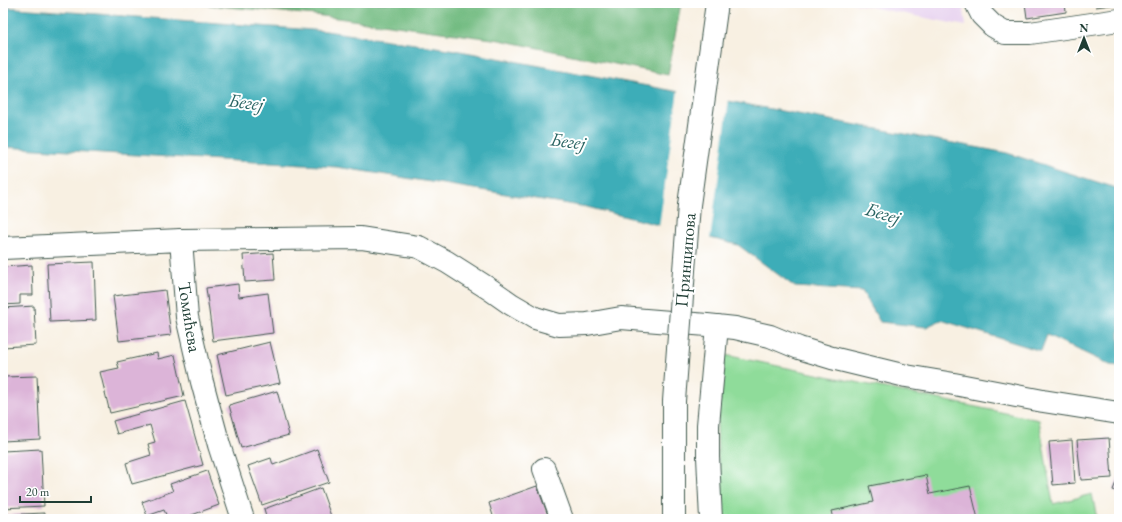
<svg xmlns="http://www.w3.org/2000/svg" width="1122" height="522" font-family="'EB Garamond',serif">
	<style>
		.built { fill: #e7d2ef }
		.green { fill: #8fdc9a; stroke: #578c67 }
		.forest { fill: #73bc82; stroke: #497c5b }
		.water { fill: #3dadb8; stroke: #2e7576 }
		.pier { fill: #f8f0e2 }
		.building { fill: #dcb4d8 }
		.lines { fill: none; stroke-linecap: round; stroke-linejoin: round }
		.minor-casing { stroke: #40584e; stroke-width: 24 }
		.minor { stroke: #fff; stroke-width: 22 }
		.minor-bridge-casing { stroke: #40584e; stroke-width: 24; stroke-linecap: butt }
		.minor-bridge { stroke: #fff; stroke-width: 22 }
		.labels { text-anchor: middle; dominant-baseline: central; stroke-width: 4; stroke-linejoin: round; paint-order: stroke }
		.street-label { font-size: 18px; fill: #1f3d34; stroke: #fff }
		.water-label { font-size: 19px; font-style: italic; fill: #2a6462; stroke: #fff }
	</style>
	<rect width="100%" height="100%" fill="#fff"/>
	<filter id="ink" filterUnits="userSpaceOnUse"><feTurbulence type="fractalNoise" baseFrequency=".025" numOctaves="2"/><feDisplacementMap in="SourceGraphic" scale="8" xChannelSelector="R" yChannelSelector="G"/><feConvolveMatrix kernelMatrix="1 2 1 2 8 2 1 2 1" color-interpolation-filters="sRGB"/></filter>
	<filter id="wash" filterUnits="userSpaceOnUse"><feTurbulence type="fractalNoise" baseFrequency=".012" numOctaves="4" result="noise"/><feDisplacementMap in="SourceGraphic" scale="16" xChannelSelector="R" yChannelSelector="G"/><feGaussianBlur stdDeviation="0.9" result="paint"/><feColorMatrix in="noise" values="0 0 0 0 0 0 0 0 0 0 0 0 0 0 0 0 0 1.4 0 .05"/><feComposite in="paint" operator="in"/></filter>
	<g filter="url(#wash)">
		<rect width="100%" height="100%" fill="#f8f0e2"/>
		<path class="built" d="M851 3H963L966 26Z"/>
		<path class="green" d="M725 355 1039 420 1053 504 1092 494 1097 519H720L717 424Z"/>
		<path class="forest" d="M185 3H681L668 75 500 40 315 15Z"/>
		<path class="water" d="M3 7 326 31 449 49 1007 153 1119 189V366L1110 365 1047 335 1041 351 941 320 926 327 880 322 862 291 795 287 738 245 587 207 337 167 3 147Z"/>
		<path class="pier" d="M678 90 729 99 710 240 659 227Z"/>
		<g id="blocks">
			<g class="building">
				<path d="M1025 3H1065L1066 12 1027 18Z"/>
				<path d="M1096 3H1119V4L1096 7Z"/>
				<path d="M273 253 275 280 245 282 243 255Z"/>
				<path d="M94 262 96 320 50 322 47 264Z"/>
				<path d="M32 265 33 295H20V304L3 305V267Z"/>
				<path d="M238 284 239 297 268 293 273 333 213 341 206 288Z"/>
				<path d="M165 290 171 335 119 341 113 296Z"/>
				<path d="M34 306 36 345 3 347V308Z"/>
				<path d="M270 342 280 383 226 395 217 355Z"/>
				<path d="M157 353 158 359 175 355 184 396 110 413 100 372 119 368 117 362Z"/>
				<path d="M37 376 40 439 3 441V377Z"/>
				<path d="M277 391 289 435 241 448 229 405Z"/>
				<path d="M185 401 203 465 132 484 126 463 151 455 148 444 155 442 150 425 117 434 113 421Z"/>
				<path d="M1109 438 1112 478 1081 480 1077 440Z"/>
				<path d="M1072 440 1075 483 1053 485 1049 442Z"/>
				<path d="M41 449 44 506 3 508V451Z"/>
				<path d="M317 449 329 482 262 505 248 466 271 458 273 465Z"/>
				<path d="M207 471 219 505 181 519H168L164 510 147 516 142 502 173 491 170 484Z"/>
				<path d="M926 475 930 494 970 486 978 519H834L832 511 873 502 869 486Z"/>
				<path d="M1119 475V493L1113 490Z"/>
				<path d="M537 486 549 518 546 519H494L489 503Z"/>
				<path d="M321 488 332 519H267L264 509Z"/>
				<path d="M44 513V519H3V515Z"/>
			</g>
		</g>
	</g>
	<g filter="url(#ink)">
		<use href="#blocks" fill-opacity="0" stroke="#40584e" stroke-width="1"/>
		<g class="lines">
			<defs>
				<g id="minor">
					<path d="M976 3 982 15 993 26 1005 33H1030L1119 20"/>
					<path d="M181 240 361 238 419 247 447 262 491 290 511 304 535 318 559 325 587 324 621 318 707 325 735 328 770 336 799 348 832 358 906 376 954 384 1043 401 1119 413"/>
					<path d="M3 248 181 240 187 317 202 382 219 445 243 519"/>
					<path d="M544 469 562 519"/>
					<path d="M711 519 708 457V425L717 326"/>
				</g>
			</defs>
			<use href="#minor" class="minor-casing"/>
			<use href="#minor" class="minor"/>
			<defs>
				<path id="minor-bridge" d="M674 519V401L689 205 717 3"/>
			</defs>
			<use href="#minor-bridge" class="minor-bridge-casing"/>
			<use href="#minor-bridge" class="minor-bridge"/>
		</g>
	</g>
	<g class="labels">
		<g class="street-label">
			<text transform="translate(685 260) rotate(-85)">Принципова</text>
			<text transform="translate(190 317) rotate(81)">Томићева</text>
		</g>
		<g class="water-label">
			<text transform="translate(246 102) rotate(7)">Бегеј</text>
			<text transform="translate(568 141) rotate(7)">Бегеј</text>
			<text transform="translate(883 213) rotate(16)">Бегеј</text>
		</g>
	</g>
	<rect width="1122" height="522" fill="none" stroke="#fff" stroke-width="16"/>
	<g transform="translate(1084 38)" stroke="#ffffff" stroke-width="3" paint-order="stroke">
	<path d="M0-3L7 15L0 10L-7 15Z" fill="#1f3d34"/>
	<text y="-6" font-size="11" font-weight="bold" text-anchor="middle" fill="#1f3d34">N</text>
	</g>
	<path d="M20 496v6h71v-6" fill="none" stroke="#1f3d34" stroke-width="2"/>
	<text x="26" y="496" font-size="12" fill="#1f3d34" stroke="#ffffff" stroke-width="3" paint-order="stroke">20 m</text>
</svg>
